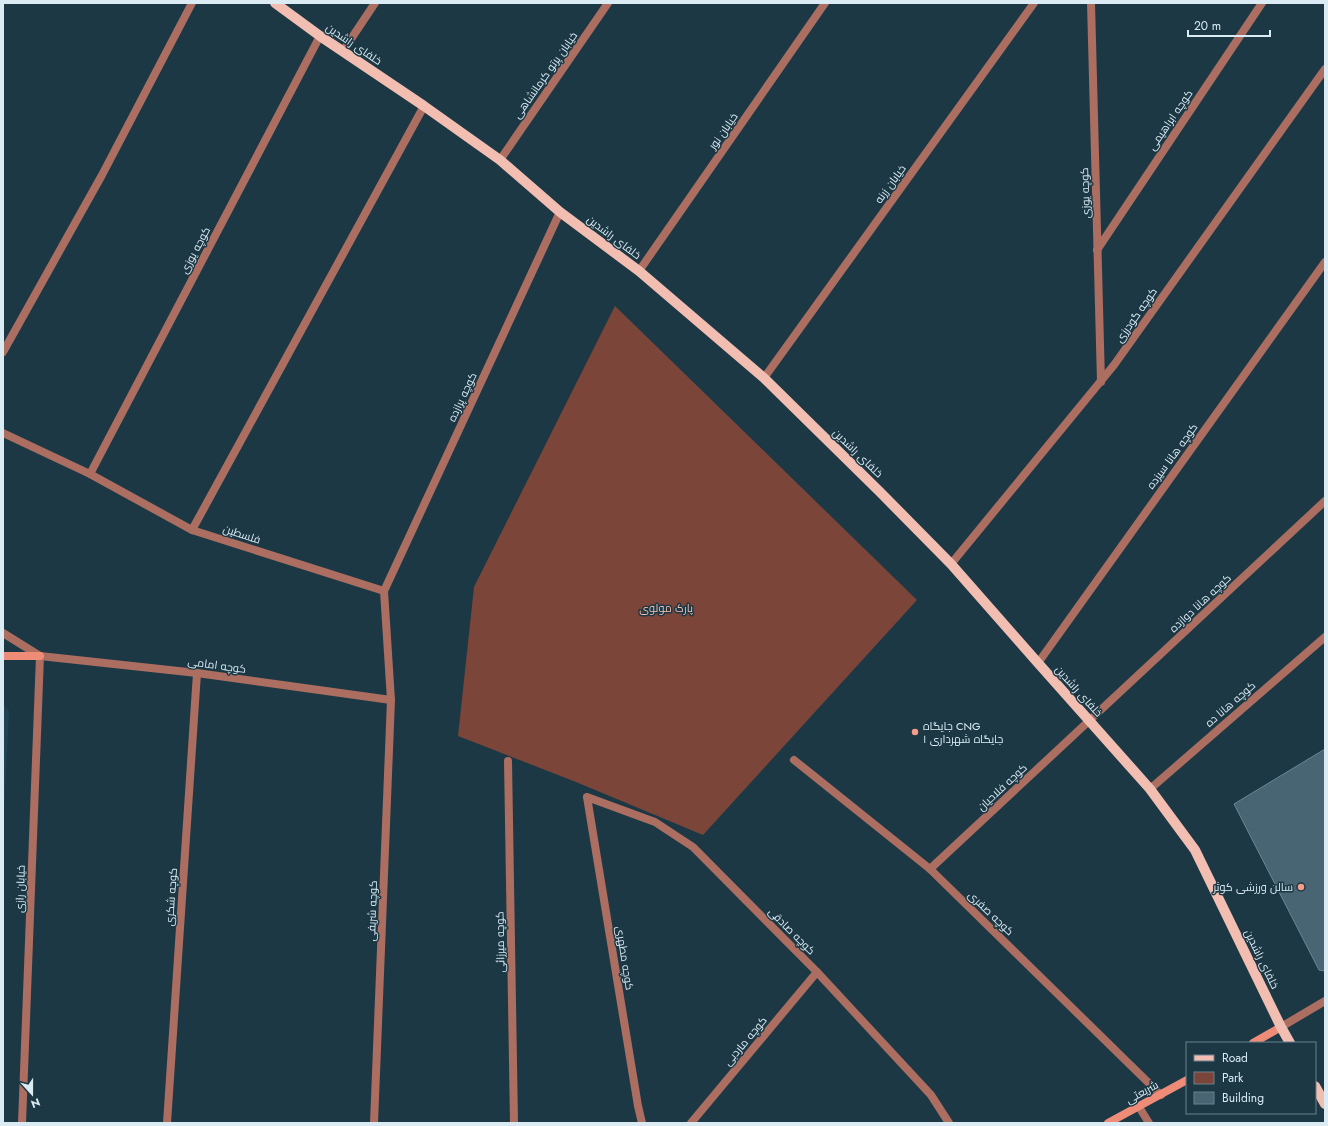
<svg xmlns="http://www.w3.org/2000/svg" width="1328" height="1126" font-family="Jost,Cairo,sans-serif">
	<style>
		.built { fill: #1f4353 }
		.green { fill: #7b4539 }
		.building { fill: #486573; stroke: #698796 }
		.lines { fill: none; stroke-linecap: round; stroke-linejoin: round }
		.street { stroke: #ab6e60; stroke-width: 8 }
		.secondary { stroke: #ee8c77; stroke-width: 8 }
		.primary { stroke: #f2beb2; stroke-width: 10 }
		.poi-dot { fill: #f49e8a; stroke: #1c3845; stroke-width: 1.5 }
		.labels { text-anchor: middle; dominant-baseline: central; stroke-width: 3; stroke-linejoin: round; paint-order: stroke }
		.street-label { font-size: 11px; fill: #dbebf3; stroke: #1c3845 }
		.park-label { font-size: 11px; fill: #f1beb3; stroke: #1c3845 }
		.poi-label { font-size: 11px; fill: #dbebf3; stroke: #1c3845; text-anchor: start }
	</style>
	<rect width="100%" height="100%" fill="#1c3845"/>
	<path class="built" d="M3 704 9 711 3 832Z"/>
	<path class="green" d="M615 306 917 600 703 835 576 782 458 736 474 587Z"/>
	<path class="building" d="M1325 749V971L1319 970 1234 804Z"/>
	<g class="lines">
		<g class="street">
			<path d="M1091 3 1101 382"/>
			<path d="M343 51 375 3"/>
			<path d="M500 160 608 3"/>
			<path d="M1097 250 1262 3"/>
			<path d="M639 271 825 3"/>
			<path d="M3 352 102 175 192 3"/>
			<path d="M764 378 1034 3"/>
			<path d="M3 433 90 474 192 530 384 591 391 700 374 1123"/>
			<path d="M90 474 320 36"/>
			<path d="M192 530 424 106"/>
			<path d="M951 564 1114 365 1325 69"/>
			<path d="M384 591 560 212"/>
			<path d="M3 633 40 656 197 673 391 700"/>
			<path d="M1038 663 1325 262"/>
			<path d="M794 760 930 869 1161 1095"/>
			<path d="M508 761 514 1123"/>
			<path d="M1150 789 1325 637"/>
			<path d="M930 869 1325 501"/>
			<path d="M1281 1027 1325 1001"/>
			<path d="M1139 1107 1149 1123"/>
			<path d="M22 1123 40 656"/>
			<path d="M167 1123 197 673"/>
			<path d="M642 1123 638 1106 587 797 655 822 693 847 817 972 931 1095 949 1123"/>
			<path d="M691 1123 817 972"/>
		</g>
		<g class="secondary">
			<path d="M3 656H40"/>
			<path d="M1253 1043 1281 1027"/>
			<path d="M1108 1123 1187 1080"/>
		</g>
		<g class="primary">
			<path d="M275 3 320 36 424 106 500 160 560 212 639 271 764 378 880 492 951 564 1038 663 1150 789 1195 850 1281 1027 1290 1043"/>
			<path d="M1315 1086 1325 1104"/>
		</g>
	</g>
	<g class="poi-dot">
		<circle cx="915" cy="732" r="4"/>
		<circle cx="1301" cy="887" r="4"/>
	</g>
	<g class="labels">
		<g class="street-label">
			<text transform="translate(354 44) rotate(34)">خلفای راشدین</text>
			<text transform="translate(545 75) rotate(-55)">خیابان پرتو کرمانشاهی</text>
			<text transform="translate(1170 120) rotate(-56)">کوچه ابراهیمی</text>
			<text transform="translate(723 131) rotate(-55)">خیابان نور</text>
			<text transform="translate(890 184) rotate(-54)">خیابان زرنه</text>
			<text transform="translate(1085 193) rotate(-92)">کوچه یوزی</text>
			<text transform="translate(614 237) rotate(37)">خلفای راشدین</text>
			<text transform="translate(195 250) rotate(-62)">کوچه یوزی</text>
			<text transform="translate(1136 315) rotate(-55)">کوچه گودرزی</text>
			<text transform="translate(462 397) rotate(-65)">کوچه پرازده</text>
			<text transform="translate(858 453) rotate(44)">خلفای راشدین</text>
			<text transform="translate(1172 456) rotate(-54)">کوچه هانا سیزده</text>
			<text transform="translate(242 534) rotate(18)">فلسطین</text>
			<text transform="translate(1200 603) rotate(-43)">کوچه هانا دوازده</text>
			<text transform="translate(217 665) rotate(8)">کوچه امامی</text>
			<text transform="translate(1079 691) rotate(48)">خلفای راشدین</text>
			<text transform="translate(1230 704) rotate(-41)">کوچه هانا ده</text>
			<text transform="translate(1002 787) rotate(-43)">کوچه فلاحیان</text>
			<text transform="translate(20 889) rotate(-88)">خیابان رازی</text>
			<text transform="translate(171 897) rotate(-86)">کوچه شکری</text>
			<text transform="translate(372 911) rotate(-88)">کوچه شریفی</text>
			<text transform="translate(991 913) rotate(44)">کوچه صفری</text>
			<text transform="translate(792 931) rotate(45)">کوچه صادقی</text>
			<text transform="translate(500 942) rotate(-91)">کوچه میرزائی</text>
			<text transform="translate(625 958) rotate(81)">کوچه مطهری</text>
			<text transform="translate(1262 959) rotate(64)">خلفای راشدین</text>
			<text transform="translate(745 1041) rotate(-50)">کوچه ماردبی</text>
			<text transform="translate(1142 1092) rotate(-29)">شریعتی</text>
		</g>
		<g class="park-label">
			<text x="666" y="608">پارک مولوی</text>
		</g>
		<g class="poi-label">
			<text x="923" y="726">جایگاه CNG<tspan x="923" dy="13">جایگاه شهرداری ۱</tspan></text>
			<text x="1293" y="887" text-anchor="end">سالن ورزشی کوثر</text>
		</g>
	</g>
	<rect width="1328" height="1126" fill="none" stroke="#dbebf3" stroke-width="8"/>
	<rect x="1186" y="1042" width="130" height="72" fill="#1c3845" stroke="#68808b"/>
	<rect x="1194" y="1055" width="20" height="6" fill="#f2beb2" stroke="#68808b"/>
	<text x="1222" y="1062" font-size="12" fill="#dbebf3">Road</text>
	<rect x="1194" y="1072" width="20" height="12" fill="#7b4539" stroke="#68808b"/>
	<text x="1222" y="1082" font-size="12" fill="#dbebf3">Park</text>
	<rect x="1194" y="1092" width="20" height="12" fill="#486573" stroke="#68808b"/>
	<text x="1222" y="1102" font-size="12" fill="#dbebf3">Building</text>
	<g transform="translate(32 1094) rotate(159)" stroke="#1c3845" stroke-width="3" paint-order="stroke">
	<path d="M0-3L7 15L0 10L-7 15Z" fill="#dbebf3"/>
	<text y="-6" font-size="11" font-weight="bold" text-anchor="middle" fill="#dbebf3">N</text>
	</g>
	<path d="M1188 30v6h82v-6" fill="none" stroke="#dbebf3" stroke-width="2"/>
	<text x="1194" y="30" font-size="12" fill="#dbebf3" stroke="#1c3845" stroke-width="3" paint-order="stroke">20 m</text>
</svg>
